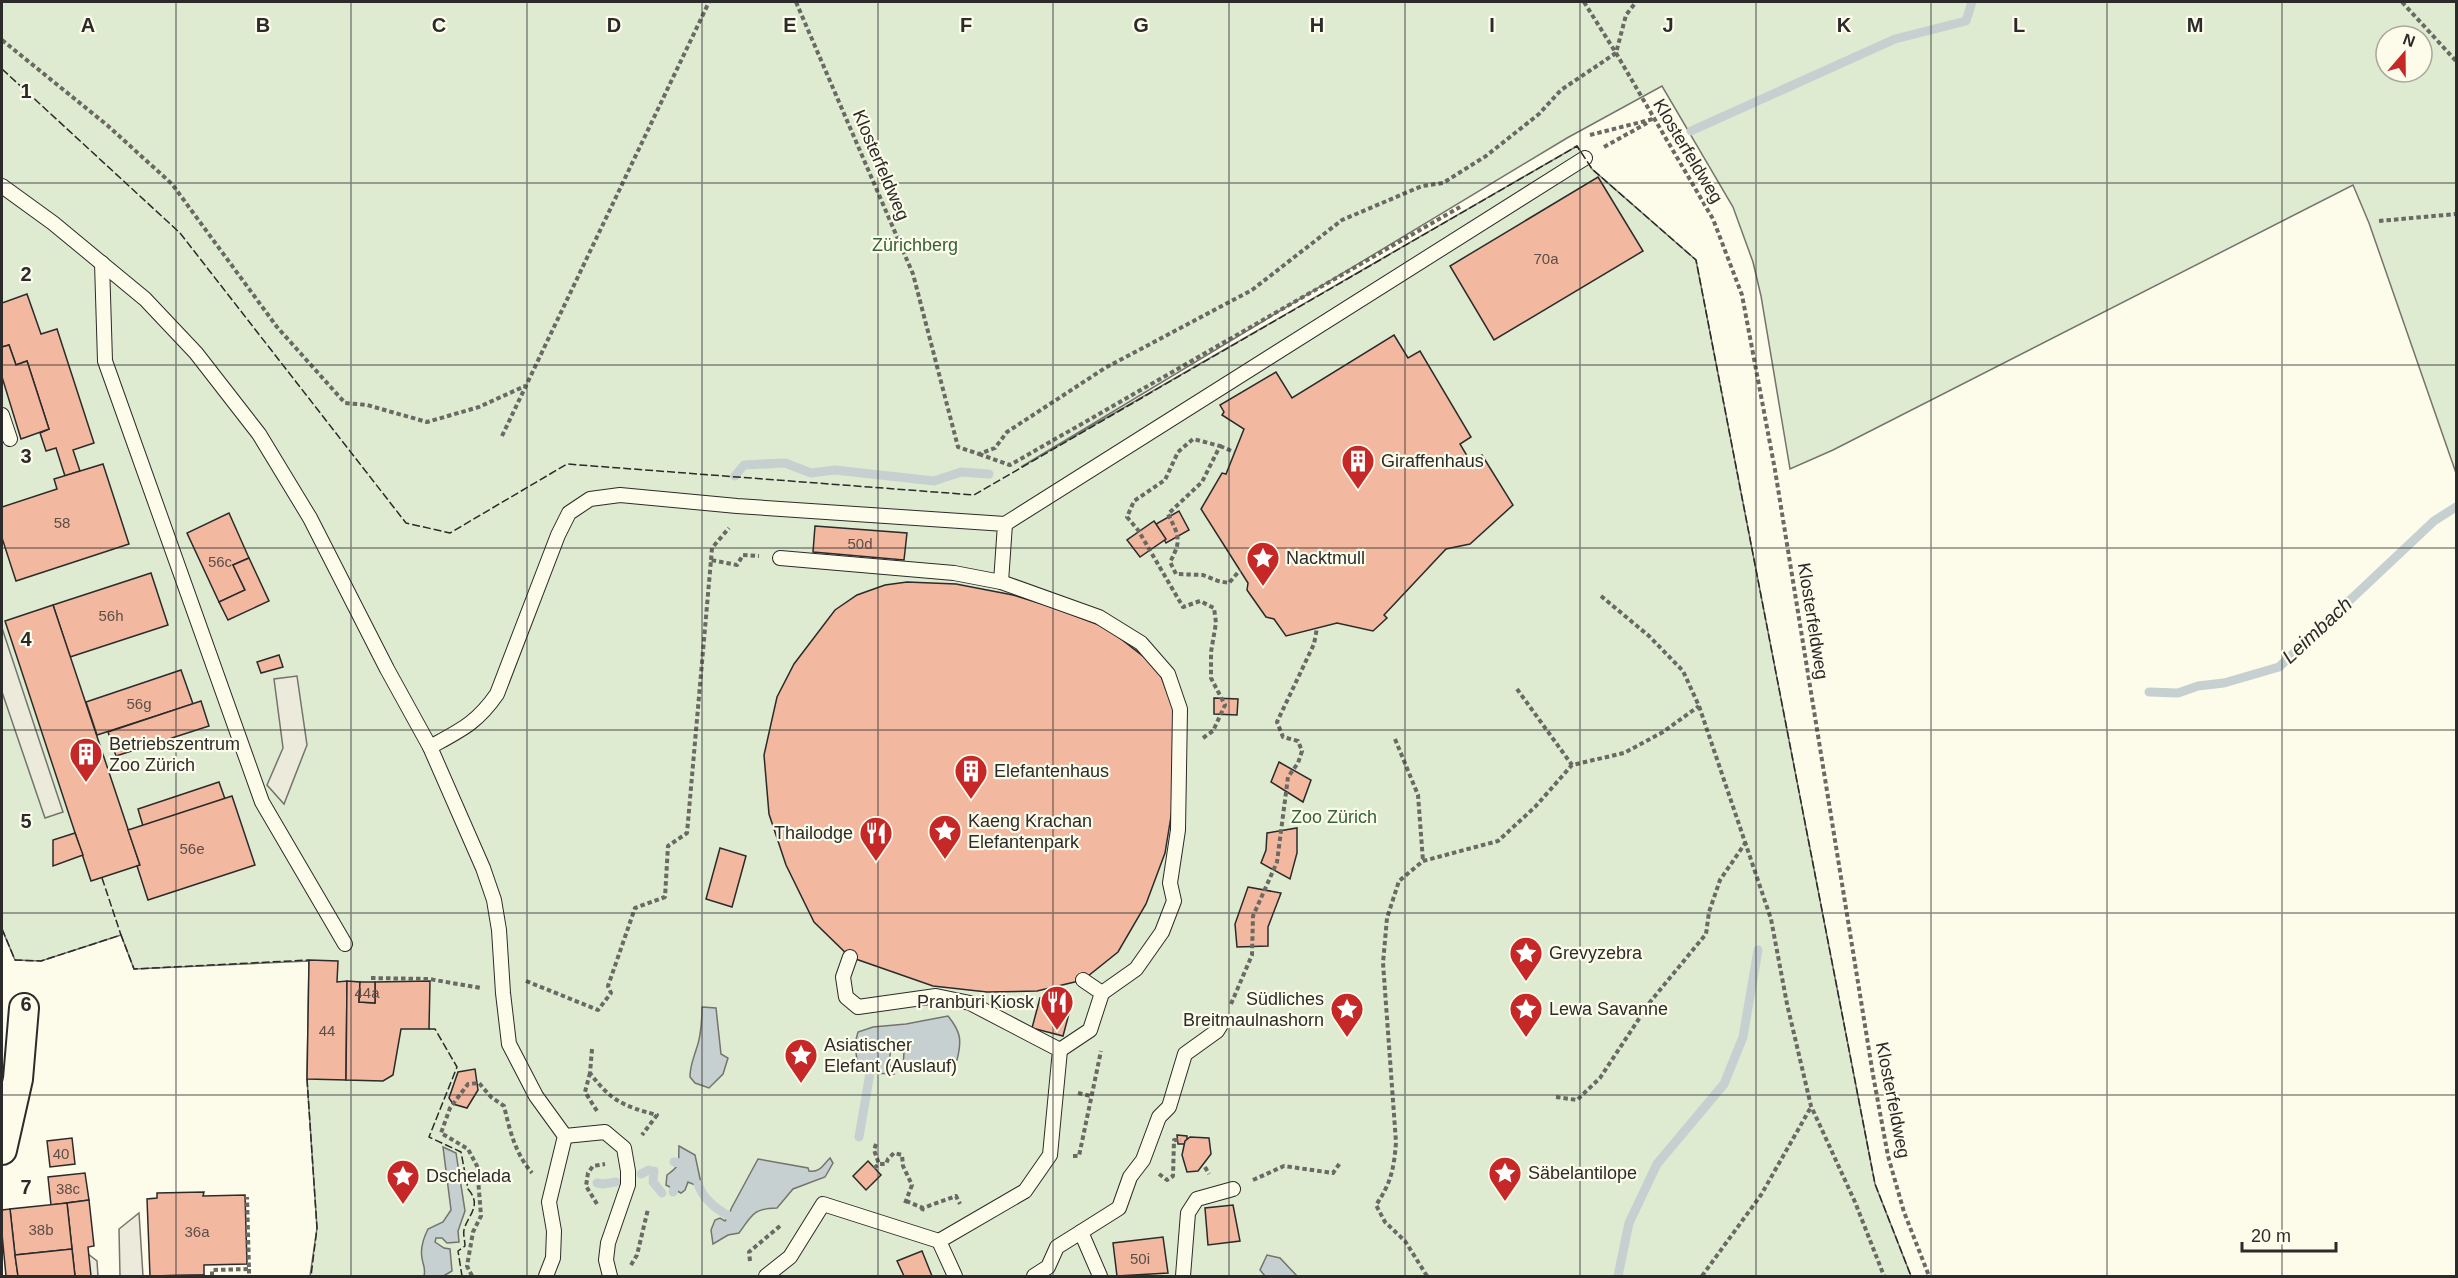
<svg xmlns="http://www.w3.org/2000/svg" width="2458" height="1278" font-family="Arial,sans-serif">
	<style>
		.green { fill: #deebd1; stroke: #74746e; stroke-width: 1.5; fill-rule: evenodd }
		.parking { fill: #eceadb; stroke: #74746e; stroke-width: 1.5 }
		.water { fill: #c7d0d0; stroke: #74746e; stroke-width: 1.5 }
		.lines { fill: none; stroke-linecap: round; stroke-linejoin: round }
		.stream { stroke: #c7d0d0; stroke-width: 9 }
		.building { fill: #f2b8a0; stroke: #2b2b2b; stroke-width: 1.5 }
		.lane-casing { stroke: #2b2b2b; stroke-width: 16 }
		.street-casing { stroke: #2b2b2b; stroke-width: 32 }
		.path { stroke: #6a6964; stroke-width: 4; stroke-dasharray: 4.5 3; stroke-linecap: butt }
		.lane { stroke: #fdfbea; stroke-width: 14 }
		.street { stroke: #fdfbea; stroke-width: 28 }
		.fence { stroke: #2b2b2b; stroke-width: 1.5; stroke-dasharray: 8 3; stroke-linecap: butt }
		.grid { fill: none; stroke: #2b2b2b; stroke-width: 1.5; stroke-opacity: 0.55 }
		.labels { text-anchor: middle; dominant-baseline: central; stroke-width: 4.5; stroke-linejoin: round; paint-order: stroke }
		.number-label { font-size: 15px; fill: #5d4e48 }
		.street-label { font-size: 18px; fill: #2b2b2b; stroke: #fdfbea }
		.park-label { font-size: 18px; fill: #34623c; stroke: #fdfbea }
		.poi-label { font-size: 18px; fill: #2b2b2b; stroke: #fdfbea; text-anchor: start }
		.water-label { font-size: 20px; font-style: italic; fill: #2b2b2b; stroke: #fdfbea }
		.grid-label { font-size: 20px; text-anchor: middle; font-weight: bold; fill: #2b2b2b; stroke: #fdfbea; stroke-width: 4.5; stroke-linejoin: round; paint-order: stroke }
	</style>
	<rect width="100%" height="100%" fill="#fdfbea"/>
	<path class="green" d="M2 2H2456V473L2369 223 2353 185 1833 450 1790 469 1761 296 1753 262 1733 207 1662 86 1567 138 1021 467 1577 146 1592 169 1696 260 1875 1184 1911 1276H310L317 1228 307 1079 309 961 134 969 121 935 41 961 15 960 2 929ZM2386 36H2422V72H2386Z"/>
	<g class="parking">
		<path d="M2 628 63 812 45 818 2 692Z"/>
		<path d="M297 676 307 745 284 804 267 785 283 748 274 679Z"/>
		<path d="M139 1213 143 1276H120L119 1229Z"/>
		<path d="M83 1250 97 1261 98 1276H85Z"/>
	</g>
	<g class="water">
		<path d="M702 1007 716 1008 721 1054 728 1058 723 1074 709 1088 695 1083 690 1077C690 1066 693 1060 696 1050 701 1037 702 1021 702 1007Z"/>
		<path d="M948 1016C961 1032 962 1040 957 1060L947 1067 931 1063 908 1073 903 1071 904 1051 896 1045 891 1047 889 1063 894 1074 870 1073 865 1069 858 1070 855 1043 858 1032 873 1027 906 1024Z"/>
		<path d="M679 1146 695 1155 701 1183 695 1185 688 1182 685 1190 681 1193 666 1185 667 1175C682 1164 678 1163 679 1146Z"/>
		<path d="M443 1147 456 1153 465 1211 458 1231 459 1242 447 1243 442 1238H436L435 1242 444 1248 450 1249 452 1271 445 1275 453 1276H424C426 1268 423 1266 422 1258 420 1248 424 1237 428 1229L443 1222 451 1210Z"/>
		<path d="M830 1158 833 1163 825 1177 793 1189 777 1208C754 1208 752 1215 739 1233L728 1235 713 1244 711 1230 715 1220 720 1218 725 1221 729 1216 731 1209 758 1159 808 1168 809 1171C820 1173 823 1165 830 1158Z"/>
		<path d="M1267 1255 1280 1258 1297 1276H1265L1260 1270Z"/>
	</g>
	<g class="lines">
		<g class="stream">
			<path d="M1691 131 1895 39 1966 21 1972 2"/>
			<path d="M735 476 744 465 785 463 811 473 835 470 934 481 961 472 989 474"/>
			<path d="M2149 692 2178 693 2198 686 2224 683 2279 667 2434 521 2456 507"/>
			<path d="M859 1137 870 1073"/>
			<path d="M674 1162 680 1163"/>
			<path d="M654 1171 653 1182 662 1193"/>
			<path d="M641 1174 649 1170"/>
			<path d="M597 1183 603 1184 616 1182"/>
			<path d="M698 1184C703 1199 716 1209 729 1216"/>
			<path d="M673 1192 674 1189"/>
			<path d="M1618 1276 1629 1223 1657 1164 1724 1084 1743 1037 1758 950"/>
		</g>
	</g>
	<g class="building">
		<path d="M1598 177 1643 251 1494 340 1450 266Z"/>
		<path d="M27 294 41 334 57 329 94 443 73 450 80 471 65 476 56 448 46 451 40 433 49 429 27 361 16 365 9 345 2 347V303Z"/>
		<path d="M1394 335 1408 358 1420 351 1471 437 1460 444 1470 461 1482 455 1513 505 1470 544 1446 549 1384 615 1387 618 1373 631 1337 623 1286 636 1274 619 1266 617 1247 590 1248 583 1201 509 1222 473 1226 474 1244 429 1222 415 1224 412 1220 405 1276 372 1292 398Z"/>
		<path d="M9 345 16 365 27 361 49 429 21 439 2 377V347Z"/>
		<path d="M103 464 129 544 16 581 2 538V507L57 489 54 479Z"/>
		<path d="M1179 511 1189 530 1166 543 1156 524Z"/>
		<path d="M229 513 249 558 233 565 245 590 219 602 187 533Z"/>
		<path d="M1154 521 1166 539 1140 557 1127 540Z"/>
		<path d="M815 526 907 533 904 560 813 552Z"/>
		<path d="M249 558 269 601 228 620 219 602 245 590 233 565Z"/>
		<path d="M151 573 168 625 70 657 53 605Z"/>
		<path d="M907 582 956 584 1013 595 1055 608 1107 628 1158 668 1177 719 1176 786 1165 853 1146 904 1118 952 1083 980 1037 991 987 992 933 986 850 957 814 922 786 865 769 814 764 755 777 697 794 664 835 610 857 595 885 585Z"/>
		<path d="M53 605 140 865 91 881 5 621Z"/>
		<path d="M279 655 283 667 261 673 257 662Z"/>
		<path d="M181 670 193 704 97 735 86 702Z"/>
		<path d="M1214 698 1238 699 1237 715 1214 714Z"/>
		<path d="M201 701 209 726 116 756 108 732Z"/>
		<path d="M1279 762 1311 780 1303 802 1271 782Z"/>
		<path d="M219 782 225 799 143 826 138 809Z"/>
		<path d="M232 796 255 865 148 900 137 866 140 865 128 830Z"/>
		<path d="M1297 828V853L1290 879 1261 863 1266 850 1267 833Z"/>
		<path d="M75 833 83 855 53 866V840Z"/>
		<path d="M720 848 746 856 732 907 706 899Z"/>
		<path d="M1248 887 1281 893 1268 927V946L1237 947 1235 924Z"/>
		<path d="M309 960 338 961 337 982 347 981 346 1080 307 1079Z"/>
		<path d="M347 981 360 982 359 1002 375 1003V982L430 981 429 1029H401L393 1075 383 1081 346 1080Z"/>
		<path d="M360 982H375V1003L359 1002Z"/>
		<path d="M1040 998 1071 1006 1063 1036 1032 1028Z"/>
		<path d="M475 1069 478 1090 467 1108 453 1104 449 1098 458 1072Z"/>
		<path d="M1177 1135 1187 1136V1144H1178Z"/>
		<path d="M1190 1137 1209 1138 1211 1154 1198 1171 1187 1172 1182 1155 1185 1141Z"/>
		<path d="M72 1138 75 1164 50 1167 47 1141Z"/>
		<path d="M868 1161 881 1175 866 1190 853 1176Z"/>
		<path d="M85 1173 89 1200 51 1205 48 1177Z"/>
		<path d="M204 1192 203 1196 245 1195 247 1264 204 1265V1275L150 1276 147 1199 157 1198V1193Z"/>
		<path d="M89 1200 94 1246 88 1247 91 1276H75L67 1203Z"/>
		<path d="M67 1203 72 1249 15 1255 10 1209Z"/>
		<path d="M1233 1205 1240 1241 1208 1245 1205 1208Z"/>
		<path d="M10 1209 15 1255 18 1276H6L2 1234V1210Z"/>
		<path d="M1163 1237 1168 1273 1117 1276 1113 1243Z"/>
		<path d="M72 1249 75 1276H18L15 1255Z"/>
		<path d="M922 1251 932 1276H904L897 1261Z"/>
		<path d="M204 1275V1276H146Z"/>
	</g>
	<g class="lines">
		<defs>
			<g id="lane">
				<path d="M2 186 53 223 145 299 196 353 259 434 310 518 387 669 430 747 483 868 494 900 499 930 503 993 509 1044 536 1096 565 1136 549 1202 554 1231 553 1258 546 1276"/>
				<path d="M102 263 105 361 262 802 345 944"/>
				<path d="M2 415 10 439"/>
				<path d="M1005 524 1585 158"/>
				<path d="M1001 582 1099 617 1141 643 1168 674 1180 709 1178 830 1170 883 1174 901 1162 932 1136 969 1102 993"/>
				<path d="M430 747C461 730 477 723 497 694L558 535 569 513 590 499 620 495 737 506 1005 524 1001 582 954 573 780 558"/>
				<path d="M1060 1050 1090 1030 1102 993 1083 980"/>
				<path d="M565 1136 605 1132 624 1148 628 1171V1185L608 1243 606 1260 610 1276"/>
				<path d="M939 1241 955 1276"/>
				<path d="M766 1276 790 1257 823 1204 939 1241 1025 1191 1050 1155 1060 1050 970 1003 936 996 858 1007 846 997 843 977 850 957"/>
				<path d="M1034 1276 1048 1267 1057 1247 1081 1232"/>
				<path d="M1100 1276 1081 1232 1119 1208 1130 1177 1143 1160 1159 1117 1169 1107 1185 1054 1217 1031 1222 1023"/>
				<path d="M1183 1276 1188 1213 1197 1199 1233 1189"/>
			</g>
			<path id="street" d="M2 1150 18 1079 24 1008"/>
		</defs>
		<use href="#lane" class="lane-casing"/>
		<use href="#street" class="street-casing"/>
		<g class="path">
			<path d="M796 2 913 274 958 447 979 454 995 448 1007 432 1105 368 1252 290 1342 220 1422 186 1443 183 1486 156 1539 114 1561 90 1616 53 1626 15 1636 2"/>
			<path d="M1584 2 1616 53 1713 219 1742 295 1775 470 1873 1075 1888 1156 1904 1212 1929 1276"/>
			<path d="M2402 2 2456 61"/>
			<path d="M2 40 107 125 172 184 277 327 345 403 367 405 427 422 479 407 525 386"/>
			<path d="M1590 135 1653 119"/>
			<path d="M1604 147 1647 123"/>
			<path d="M2379 221 2456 214"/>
			<path d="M502 436 709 2"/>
			<path d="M1220 446 1234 452"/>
			<path d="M979 454 1010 465 1460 207"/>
			<path d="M711 560 712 548 729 528"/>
			<path d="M1601 596 1649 636 1683 671 1699 706 1771 919 1787 1004 1811 1106 1855 1202 1884 1276"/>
			<path d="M1517 689 1572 765"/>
			<path d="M1203 738 1213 731 1225 705 1211 678V652L1216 623 1214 608 1200 601 1183 607 1138 530 1127 517 1134 501 1165 480 1178 452 1193 439 1220 446 1202 482 1168 514C1179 536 1182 540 1170 562L1176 574 1203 575 1218 581 1229 583 1240 570"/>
			<path d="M1395 739 1418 795 1423 861"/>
			<path d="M371 978 429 979 481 988"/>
			<path d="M526 981 598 1010 611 993 608 986 635 908 665 897 668 846 687 833 711 560 737 565 743 555 759 556"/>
			<path d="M1231 1004 1252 955 1253 916 1277 862 1288 777 1298 763 1302 751 1298 741 1283 737 1277 722 1314 644 1317 628"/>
			<path d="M592 1049 590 1073C611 1101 623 1106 657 1115L642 1135"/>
			<path d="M590 1073 585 1092 597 1111"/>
			<path d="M1078 1093 1091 1096"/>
			<path d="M1556 1097 1577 1100 1600 1078 1650 1002 1706 934 1709 912 1720 880 1746 842"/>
			<path d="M876 1144 874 1150 879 1164"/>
			<path d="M1073 1156H1079L1101 1051"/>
			<path d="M1205 1167 1209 1174"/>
			<path d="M874 1168 879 1164H886L888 1159 894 1153 902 1155 903 1166 912 1185 904 1206"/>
			<path d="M1159 1174 1167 1180 1173 1176 1174 1140H1181"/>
			<path d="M1253 1180 1284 1166 1333 1173 1340 1163"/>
			<path d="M906 1201 923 1208"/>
			<path d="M597 1204 586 1186 588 1173 593 1166 605 1164"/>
			<path d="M922 1211 923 1208 956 1196 960 1204"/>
			<path d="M750 1261 749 1252 780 1226"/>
			<path d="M631 1265 637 1255 648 1209"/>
			<path d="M249 1269V1276"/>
			<path d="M212 1276V1270L249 1269 247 1197"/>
			<path d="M472 1276 467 1266 473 1232 481 1216 477 1166 468 1149 441 1133 450 1108 468 1084 479 1083 491 1097 504 1106C510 1131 515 1153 532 1173"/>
			<path d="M1427 1276 1405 1241 1385 1222 1376 1205C1391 1183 1394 1169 1396 1142L1383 963 1387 918 1399 881 1423 861 1498 841 1535 807 1572 765 1624 753 1663 732 1699 706"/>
			<path d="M1702 1276 1761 1195 1811 1107"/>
		</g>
		<use href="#lane" class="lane"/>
		<use href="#street" class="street"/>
		<g class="fence">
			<path d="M2 69 180 233 406 523 450 533 567 464 974 495 1577 146 1592 169 1696 260 1875 1184 1911 1276"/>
			<path d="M102 878 121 935"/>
			<path d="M2 929 15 960 41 961 121 935 134 969 309 960"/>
			<path d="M429 1029H435L457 1067 429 1137 461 1152 468 1189C483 1206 467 1216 464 1230 463 1235 465 1241 465 1246L458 1251 462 1276"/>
			<path d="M307 1079 317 1228 311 1276"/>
		</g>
	</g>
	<path class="grid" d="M176 2V1276M351 2V1276M527 2V1276M702 2V1276M878 2V1276M1053 2V1276M1229 2V1276M1405 2V1276M1580 2V1276M1756 2V1276M1931 2V1276M2107 2V1276M2282 2V1276M2 183H2456M2 365H2456M2 548H2456M2 730H2456M2 913H2456M2 1095H2456"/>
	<defs>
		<symbol id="building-pin" viewBox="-11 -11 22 30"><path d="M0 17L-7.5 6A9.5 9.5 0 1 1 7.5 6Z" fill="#c62828" stroke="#fdfbea"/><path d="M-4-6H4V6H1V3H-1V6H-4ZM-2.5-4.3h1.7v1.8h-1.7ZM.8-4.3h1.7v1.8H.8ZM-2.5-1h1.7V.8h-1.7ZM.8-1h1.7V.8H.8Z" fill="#fff"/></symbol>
		<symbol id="sight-pin" viewBox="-11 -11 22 30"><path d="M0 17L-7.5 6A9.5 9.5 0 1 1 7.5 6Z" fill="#c62828" stroke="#fdfbea"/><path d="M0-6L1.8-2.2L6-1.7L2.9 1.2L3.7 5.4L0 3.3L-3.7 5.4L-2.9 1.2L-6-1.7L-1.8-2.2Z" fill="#fff"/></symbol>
		<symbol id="restaurant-pin" viewBox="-11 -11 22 30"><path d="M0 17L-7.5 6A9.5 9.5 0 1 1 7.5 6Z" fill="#c62828" stroke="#fdfbea"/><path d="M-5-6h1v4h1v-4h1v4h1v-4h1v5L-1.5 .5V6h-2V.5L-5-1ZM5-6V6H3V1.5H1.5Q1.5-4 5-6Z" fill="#fff"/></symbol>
	</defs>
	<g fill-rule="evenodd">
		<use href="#building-pin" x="1339" y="442" width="38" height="52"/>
		<use href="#sight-pin" x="1244" y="539" width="38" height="52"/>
		<use href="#building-pin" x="67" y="735" width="38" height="52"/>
		<use href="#building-pin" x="952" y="752" width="38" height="52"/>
		<use href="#sight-pin" x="926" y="812" width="38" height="52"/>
		<use href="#restaurant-pin" x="857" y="814" width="38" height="52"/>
		<use href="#sight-pin" x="1507" y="934" width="38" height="52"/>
		<use href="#restaurant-pin" x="1038" y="983" width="38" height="52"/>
		<use href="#sight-pin" x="1328" y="990" width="38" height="52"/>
		<use href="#sight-pin" x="1507" y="990" width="38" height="52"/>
		<use href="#sight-pin" x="782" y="1036" width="38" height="52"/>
		<use href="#sight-pin" x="1486" y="1154" width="38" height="52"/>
		<use href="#sight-pin" x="384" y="1157" width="38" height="52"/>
	</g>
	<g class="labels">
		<g class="number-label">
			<text x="1546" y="258">70a</text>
			<text x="62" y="522">58</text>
			<text x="860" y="543">50d</text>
			<text x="220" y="561">56c</text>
			<text x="111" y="615">56h</text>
			<text x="139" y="703">56g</text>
			<text x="192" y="848">56e</text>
			<text x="367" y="992">44a</text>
			<text x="327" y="1030">44</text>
			<text x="61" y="1153">40</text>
			<text x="68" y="1188">38c</text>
			<text x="41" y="1229">38b</text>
			<text x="197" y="1231">36a</text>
			<text x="1140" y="1258">50i</text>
		</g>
		<g class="street-label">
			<text transform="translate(1688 151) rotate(59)">Klosterfeldweg</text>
			<text transform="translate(881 165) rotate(67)">Klosterfeldweg</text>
			<text transform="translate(1813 621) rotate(81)">Klosterfeldweg</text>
			<text transform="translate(1893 1100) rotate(79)">Klosterfeldweg</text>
		</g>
		<g class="park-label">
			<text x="915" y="245">Zürichberg</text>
			<text x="1334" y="817">Zoo Zürich</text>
		</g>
		<g class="poi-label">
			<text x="1381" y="461">Giraffenhaus</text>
			<text x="1286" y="558">Nacktmull</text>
			<text x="109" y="744">Betriebszentrum<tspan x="109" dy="21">Zoo Zürich</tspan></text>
			<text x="994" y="771">Elefantenhaus</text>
			<text x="968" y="821">Kaeng Krachan<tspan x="968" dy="21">Elefantenpark</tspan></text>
			<text x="853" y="833" text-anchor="end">Thailodge</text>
			<text x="1549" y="953">Grevyzebra</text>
			<text x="1324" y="999" text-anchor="end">Südliches<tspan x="1324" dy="21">Breitmaulnashorn</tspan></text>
			<text x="1034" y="1002" text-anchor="end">Pranburi Kiosk</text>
			<text x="1549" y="1009">Lewa Savanne</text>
			<text x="824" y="1045">Asiatischer<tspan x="824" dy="21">Elefant (Auslauf)</tspan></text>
			<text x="1528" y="1173">Säbelantilope</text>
			<text x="426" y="1176">Dschelada</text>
		</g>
		<g class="water-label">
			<text transform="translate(2317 630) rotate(-43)">Leimbach</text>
		</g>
	</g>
	<g class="grid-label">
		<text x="88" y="32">A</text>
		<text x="263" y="32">B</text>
		<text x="439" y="32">C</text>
		<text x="614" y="32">D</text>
		<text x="790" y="32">E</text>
		<text x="966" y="32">F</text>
		<text x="1141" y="32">G</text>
		<text x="1317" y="32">H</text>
		<text x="1492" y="32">I</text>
		<text x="1668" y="32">J</text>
		<text x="1844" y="32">K</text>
		<text x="2019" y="32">L</text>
		<text x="2195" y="32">M</text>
		<text x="26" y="98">1</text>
		<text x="26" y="281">2</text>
		<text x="26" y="463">3</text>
		<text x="26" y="646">4</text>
		<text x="26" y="828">5</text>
		<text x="26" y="1011">6</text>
		<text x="26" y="1194">7</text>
	</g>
	<rect width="2458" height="1278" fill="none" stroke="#2b2b2b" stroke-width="6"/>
	<g transform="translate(2404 54) rotate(20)"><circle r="28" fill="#fdfbea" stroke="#a9a89e" stroke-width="1.5"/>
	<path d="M0-4.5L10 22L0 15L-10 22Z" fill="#c62828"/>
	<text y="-9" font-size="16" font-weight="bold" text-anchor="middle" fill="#2b2b2b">N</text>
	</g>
	<path d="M2242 1242v9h94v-9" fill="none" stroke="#2b2b2b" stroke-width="3"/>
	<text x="2251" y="1242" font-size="18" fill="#2b2b2b" stroke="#fdfbea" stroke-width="4.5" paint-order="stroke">20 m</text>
</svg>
